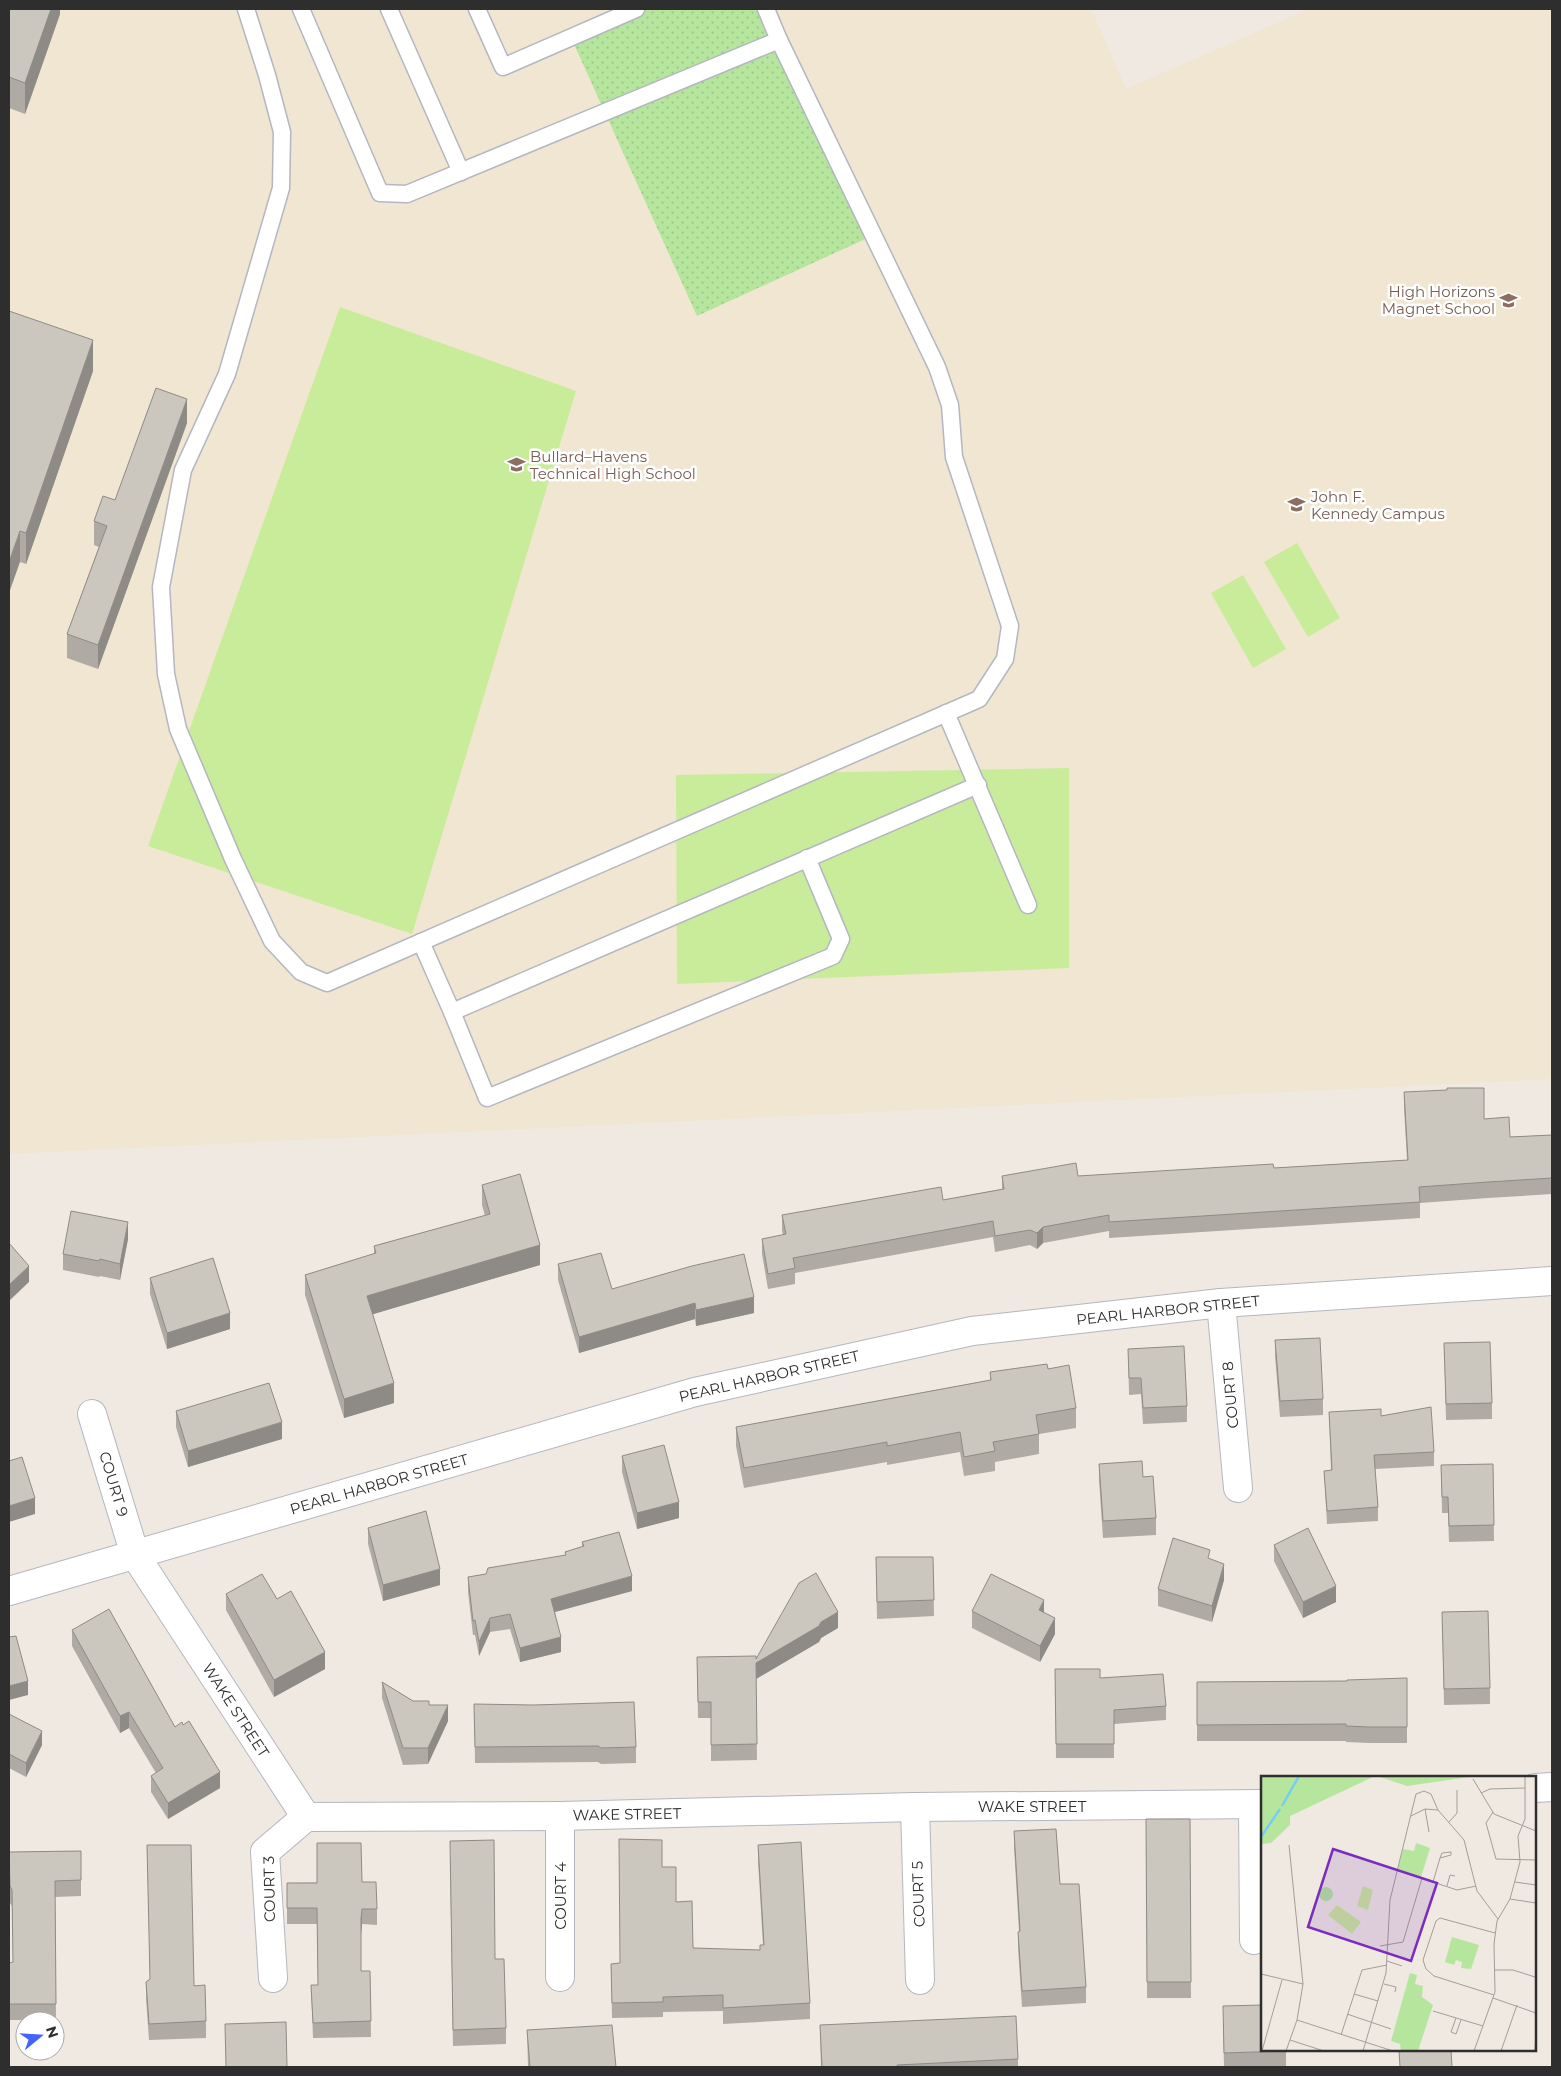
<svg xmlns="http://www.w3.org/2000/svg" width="1561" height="2076" font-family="Montserrat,sans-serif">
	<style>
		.education { fill: #f0e6d1 }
		.park { fill: url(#park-dots) }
		.pitch { fill: #c9ec9a }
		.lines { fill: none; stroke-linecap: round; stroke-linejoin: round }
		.lane-casing { stroke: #b4b7c1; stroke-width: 19 }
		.street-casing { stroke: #b4b7c1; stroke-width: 30 }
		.lane { stroke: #fff; stroke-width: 16 }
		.street { stroke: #fff; stroke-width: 28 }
		.wall { fill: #afaba4 }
		.shaded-wall { fill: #8e8b86 }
		.building { fill: #cbc7bf; stroke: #8e8b86 }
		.labels { text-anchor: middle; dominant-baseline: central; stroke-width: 5; stroke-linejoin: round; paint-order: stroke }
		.education-label { font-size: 15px; fill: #785e54; stroke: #fff; text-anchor: start }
		.street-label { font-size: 15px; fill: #2e2e2e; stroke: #fff }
		.inset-river { fill: none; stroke: #75cff0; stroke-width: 2.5 }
		.inset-road { fill: none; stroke: #a29e99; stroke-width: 1 }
		.view { fill: #7b2cbf; fill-opacity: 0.15; stroke: #7b2cbf; stroke-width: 2.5 }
		.inset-edge { fill: none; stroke: #2e2e2e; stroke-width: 2.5 }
	</style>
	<defs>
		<pattern id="park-dots" width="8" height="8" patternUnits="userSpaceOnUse" patternTransform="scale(1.25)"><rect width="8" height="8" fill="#b6e59e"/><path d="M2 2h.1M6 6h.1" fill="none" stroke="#9dc588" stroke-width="1.8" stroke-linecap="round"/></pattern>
	</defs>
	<rect width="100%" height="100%" fill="#efe9e1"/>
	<path class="education" d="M9 9H1091L1126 89 1309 9H1552V1079L9 1154Z"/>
	<path class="park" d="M647 9H769L872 236 697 316 573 42Z"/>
	<g class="pitch">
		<path d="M340 307 576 391 412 934 148 846Z"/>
		<path d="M1297 543 1340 618 1308 637 1264 562Z"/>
		<path d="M1243 575 1286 649 1253 668 1211 593Z"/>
		<path d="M1069 768V968L677 984 676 775Z"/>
	</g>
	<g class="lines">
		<defs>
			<g id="lane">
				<path d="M246 9 267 75 282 132 281 188 227 374 183 470 161 587 166 674 178 729 233 859 272 941 301 972 327 983 979 699 1005 659 1010 626 954 457 950 405 937 367 779 40"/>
				<path d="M301 9 380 193 407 194 779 40 766 9"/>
				<path d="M389 9 461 172"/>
				<path d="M477 9 503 67 636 9"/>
				<path d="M946 713 1028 905"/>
				<path d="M421 942 452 1012 487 1098 833 956 841 939 807 858"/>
				<path d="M452 1012 978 785"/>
			</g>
			<g id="street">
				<path d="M1221 1303 1238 1488"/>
				<path d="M92 1414 135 1555 306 1817 560 1816 915 1807 1262 1804"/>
				<path d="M9 1591 695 1392 972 1331 1221 1303 1552 1281"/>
				<path d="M1535 1788 1552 1787"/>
				<path d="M1253 1805 1254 1940"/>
				<path d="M915 1807 920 1980"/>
				<path d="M560 1977V1816"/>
				<path d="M273 1978 265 1852 306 1817"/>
			</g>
		</defs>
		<use href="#lane" class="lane-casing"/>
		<use href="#street" class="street-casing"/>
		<use href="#lane" class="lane"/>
		<use href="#street" class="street"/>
	</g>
	<g class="wall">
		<path d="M9 9H60V14L25 114 9 108Z"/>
		<path d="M9 311 93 371 26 564 20 562Z"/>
		<path d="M187 423 98 669 67 658V634L99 547 94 545V521L115 500Z"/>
		<path d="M1404 1092 1484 1119 1510 1137 1552 1135V1194L1488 1198 1420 1203V1218L1109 1238V1231L1043 1243 1037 1249 1030 1245 995 1252 993 1237 795 1273V1284L768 1289 762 1254V1239L783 1235 782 1231V1215L943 1200 1002 1189V1176H1078L1274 1168 1407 1160 1404 1108Z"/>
		<path d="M482 1185 540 1265 372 1314 394 1403 344 1418 305 1295V1275L374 1254V1246L485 1216 482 1205Z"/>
		<path d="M128 1239 120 1280 100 1276 99 1277 63 1270V1254Z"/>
		<path d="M558 1264 612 1289 754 1313 696 1326 695 1319 579 1353 558 1280Z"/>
		<path d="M150 1278 230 1329 167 1349 150 1294Z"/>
		<path d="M1275 1340 1323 1399V1415L1280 1417 1275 1356Z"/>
		<path d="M1444 1343 1492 1403V1419L1446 1420Z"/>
		<path d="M1128 1349 1187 1406V1422L1143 1424 1141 1394 1129 1395Z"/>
		<path d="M1048 1369 1076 1408V1428L1039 1434V1454L995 1462V1471L964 1476 960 1452 887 1465V1462L744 1488 736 1446V1427L990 1380V1372Z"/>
		<path d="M176 1411 282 1439 188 1467 176 1427Z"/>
		<path d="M1329 1412 1381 1416 1434 1452V1466L1375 1469 1378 1507V1521L1327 1524 1324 1471 1331 1470Z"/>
		<path d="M622 1456 679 1518 637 1529 622 1472Z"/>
		<path d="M1099 1464 1143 1477 1156 1518V1535L1103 1538 1099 1480Z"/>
		<path d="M1493 1464 1494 1541 1449 1542 1448 1513H1442L1441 1465Z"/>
		<path d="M368 1528 440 1585 383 1601 368 1544Z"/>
		<path d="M582 1542 632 1591 555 1612 561 1652 520 1662 510 1629 490 1632 479 1656 475 1635H473L468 1592V1577L486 1574 565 1555V1552L582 1547Z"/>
		<path d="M1274 1545 1336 1602 1303 1618 1274 1561Z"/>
		<path d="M876 1557H933L934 1616 877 1619Z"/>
		<path d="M1210 1559 1224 1580 1212 1622 1158 1606V1589Z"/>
		<path d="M226 1594 277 1599 325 1669 274 1697 226 1610Z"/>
		<path d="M972 1611 1044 1612 1055 1634 1040 1662 972 1628Z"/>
		<path d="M1442 1612 1490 1688V1704L1444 1705Z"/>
		<path d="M838 1628 821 1638 819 1642 756 1679 757 1760 711 1761V1718H698L697 1657 756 1659Z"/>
		<path d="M72 1630 175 1727 220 1788 168 1819 151 1792V1776L156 1773 129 1728 120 1733 72 1646Z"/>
		<path d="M1055 1669 1100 1678 1166 1706V1720L1114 1724V1758H1056Z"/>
		<path d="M1407 1678V1743H1370L1346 1742V1741H1197V1682L1347 1681Z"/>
		<path d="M382 1682 413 1701 448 1721 428 1764 403 1765 382 1698Z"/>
		<path d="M474 1704 636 1747V1763L601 1764 598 1762 475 1763Z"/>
		<path d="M9 1714 42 1745 26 1777 9 1768Z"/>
		<path d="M1146 1819H1190L1191 1998H1147Z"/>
		<path d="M1014 1831 1060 1884 1086 1987V2003L1022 2007 1018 1948V1932H1019L1014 1847Z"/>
		<path d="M147 1845 206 2021V2038L149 2040 146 1998V1982L150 1979Z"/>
		<path d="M758 1845 810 2003V2019L723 2024V2011L663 2012V2017L612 2018 611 1964 620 1963 662 1867 676 1902 693 1948 760 1950 763 1945 758 1861Z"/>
		<path d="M81 1851V1896L55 1897 56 2020H9V1963L13 1962 12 1906 10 1903 9 1852Z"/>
		<path d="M450 1857 495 1959 506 2028V2044L453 2046Z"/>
		<path d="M362 1882 377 1909V1925L362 1924 361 1933V1971H370L371 2037 313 2038 311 1985H318L317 1924H287V1883Z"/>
		<path d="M1223 2022 1286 2050V2067H1224Z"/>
		<path d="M820 2025 1018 2059V2067H821Z"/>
		<path d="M527 2030 616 2067H528Z"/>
	</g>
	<g class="shaded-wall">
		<path d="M51 9H60V14L25 114V83Z"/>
		<path d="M93 340V371L26 564V533Z"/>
		<path d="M187 399V423L98 669V645Z"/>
		<path d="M20 531V562L9 593V562Z"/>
		<path d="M10 618V648L9 653V622Z"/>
		<path d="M128 1222V1239L120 1280V1264Z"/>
		<path d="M1043 1227V1243L1037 1249V1233Z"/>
		<path d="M540 1245V1265L367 1316V1296Z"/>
		<path d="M29 1266V1282L9 1301V1285Z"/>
		<path d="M754 1297V1313L696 1326V1310Z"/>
		<path d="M695 1303V1319L579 1353V1337Z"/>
		<path d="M230 1313V1329L167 1349V1333Z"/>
		<path d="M394 1383V1403L344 1418V1399Z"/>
		<path d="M282 1422V1439L188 1467V1451Z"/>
		<path d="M35 1498V1514L9 1522V1506Z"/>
		<path d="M679 1502V1518L637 1529V1513Z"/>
		<path d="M1224 1564V1580L1212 1622V1606Z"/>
		<path d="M440 1569V1585L383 1601V1585Z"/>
		<path d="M632 1576V1591L551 1613V1599Z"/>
		<path d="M1336 1586V1602L1303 1618V1602Z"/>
		<path d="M1044 1600V1617L1039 1610Z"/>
		<path d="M838 1612V1628L821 1638 819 1642 756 1679V1663L821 1622Z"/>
		<path d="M490 1618V1632L479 1656V1642Z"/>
		<path d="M1055 1618V1634L1040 1662V1646Z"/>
		<path d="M561 1637V1652L520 1662V1648Z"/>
		<path d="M325 1652V1669L274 1697V1680Z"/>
		<path d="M28 1681V1695L9 1700V1686Z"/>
		<path d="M448 1705V1721L428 1764V1748Z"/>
		<path d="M129 1712V1728L120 1733V1716Z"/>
		<path d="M42 1731V1745L26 1777V1763Z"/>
		<path d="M220 1772V1788L168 1819V1803Z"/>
		<path d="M362 1909V1924L361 1935V1919Z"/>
	</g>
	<g class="building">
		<path d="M9 9H51L25 83 9 77Z"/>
		<path d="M9 311 93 340 26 533 20 531 9 562Z"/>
		<path d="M156 388 187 399 98 645 67 634 107 526 94 521 103 496 115 500Z"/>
		<path d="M1447 1088H1484V1119L1509 1117 1510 1137 1552 1135V1178L1488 1182 1419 1187 1420 1202 1109 1222V1215L1043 1227 1037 1233 1030 1230 995 1236 993 1221 793 1258 795 1268 768 1274 762 1239 786 1234 782 1215 941 1187 943 1200 1004 1189 1002 1176 1076 1163 1078 1176 1273 1164 1274 1168 1408 1160 1404 1092 1447 1090Z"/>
		<path d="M520 1174 540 1245 367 1296 394 1383 344 1399 305 1275 376 1253 374 1246 490 1214 482 1185Z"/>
		<path d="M71 1211 128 1222 120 1264 100 1259 99 1261 63 1254Z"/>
		<path d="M9 1243 29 1266 9 1285Z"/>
		<path d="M601 1253 612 1289 692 1266 744 1254 754 1297 696 1310 695 1303 579 1337 558 1264Z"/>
		<path d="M213 1258 230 1313 167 1333 150 1278Z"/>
		<path d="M1320 1338 1323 1399 1280 1401 1275 1340Z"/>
		<path d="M1490 1342 1492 1403 1446 1404 1444 1343Z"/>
		<path d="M1184 1346 1187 1406 1143 1408 1141 1378H1129L1128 1349Z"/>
		<path d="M1047 1364 1048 1369 1069 1365 1076 1408 1036 1415 1039 1434 993 1442 995 1451 964 1457 960 1432 887 1446V1442L744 1468 736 1427 991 1380 990 1372Z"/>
		<path d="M269 1383 282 1422 188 1451 176 1411Z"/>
		<path d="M1431 1407 1434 1452 1374 1455 1378 1507 1327 1511 1324 1471 1332 1470 1329 1412 1381 1409V1416Z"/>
		<path d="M664 1445 679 1502 637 1513 622 1456Z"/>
		<path d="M22 1457 35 1498 9 1506V1461Z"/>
		<path d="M1142 1461 1143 1477 1153 1476 1156 1518 1103 1521 1099 1464Z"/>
		<path d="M1493 1464 1494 1525 1449 1526 1448 1497H1442L1441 1465Z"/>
		<path d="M426 1511 440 1569 383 1585 368 1528Z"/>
		<path d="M1308 1528 1336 1586 1303 1602 1274 1545Z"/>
		<path d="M619 1532 632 1576 551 1599 561 1637 520 1648 510 1614 490 1618 479 1642 475 1620 473 1621 468 1577 486 1574 488 1568 566 1555 565 1552 584 1546 582 1542Z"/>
		<path d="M1173 1538 1210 1550 1208 1558 1224 1564 1212 1606 1158 1589Z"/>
		<path d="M876 1557H933L934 1600 877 1602Z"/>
		<path d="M816 1573 838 1612 821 1622 819 1626 756 1663 757 1744 711 1745V1702H698L697 1657 756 1656V1659L799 1583Z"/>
		<path d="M262 1574 277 1599 291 1591 325 1652 274 1680 226 1594Z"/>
		<path d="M991 1574 1044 1600 1039 1610 1055 1618 1040 1646 972 1611Z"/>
		<path d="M109 1609 175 1727 182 1722 183 1725 189 1721 220 1772 168 1803 151 1776 163 1768 129 1712 120 1716 72 1630Z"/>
		<path d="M1488 1611 1490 1688 1444 1689 1442 1612Z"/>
		<path d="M16 1636 28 1681 9 1686V1637Z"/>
		<path d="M1055 1669H1100V1678L1163 1674 1166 1706 1114 1710V1744H1056Z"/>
		<path d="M1407 1678V1727H1370L1346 1726V1724L1197 1725V1682L1347 1681V1680Z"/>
		<path d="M382 1682 413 1701H429V1705H448L428 1748H403Z"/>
		<path d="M634 1702 636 1747 601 1748 598 1746 475 1747 474 1704 533 1705Z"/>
		<path d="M9 1714 42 1731 26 1763 9 1754Z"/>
		<path d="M1146 1819H1190L1191 1982H1147Z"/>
		<path d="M1056 1829 1060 1884H1079L1086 1987 1022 1991 1018 1932 1020 1931 1014 1831Z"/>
		<path d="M619 1839 662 1840V1867H676V1902L692 1901 693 1948 760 1950V1945H764L758 1845 801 1842 810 2003 723 2008V1995L663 1997V2002L612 2003 611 1964 620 1963Z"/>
		<path d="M494 1840 495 1959H504L506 2028 453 2030 450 1841Z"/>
		<path d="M317 1843H361L362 1882H376L377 1909H362L361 1919V1971H370L371 2021 313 2023 311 1985H318L317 1908H287V1883H317Z"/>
		<path d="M147 1845H191L194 1986 205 1985 206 2021 149 2024 146 1982 150 1979Z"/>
		<path d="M81 1851V1880L55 1881 56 2004H9V1963L13 1962 12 1890 10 1886 9 1852Z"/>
		<path d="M1262 2005V2050H1286V2051L1224 2053 1223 2006Z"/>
		<path d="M1016 2016 1018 2059 897 2065V2067H822L820 2025Z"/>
		<path d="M286 2022 287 2067H226L225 2024Z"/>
		<path d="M612 2025 616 2067H530L527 2030Z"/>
		<path d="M1399 2050H1451L1452 2067H1400Z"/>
	</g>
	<defs>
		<symbol id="school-bare" viewBox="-9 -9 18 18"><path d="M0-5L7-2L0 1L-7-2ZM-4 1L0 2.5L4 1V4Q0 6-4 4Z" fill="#8d6e63" stroke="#fff" stroke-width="2.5" paint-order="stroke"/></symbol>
	</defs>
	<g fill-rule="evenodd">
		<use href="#school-bare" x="1496" y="288" width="25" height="25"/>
		<use href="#school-bare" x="504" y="452" width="25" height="25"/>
		<use href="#school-bare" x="1284" y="492" width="25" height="25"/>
	</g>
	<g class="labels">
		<g class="education-label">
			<text x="1495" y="291" text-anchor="end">High Horizons<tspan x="1495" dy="17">Magnet School</tspan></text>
			<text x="530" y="456">Bullard–Havens<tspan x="530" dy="17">Technical High School</tspan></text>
			<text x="1311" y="496">John F.<tspan x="1311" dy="17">Kennedy Campus</tspan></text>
		</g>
		<g class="street-label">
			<text transform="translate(1168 1310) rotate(-6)">PEARL HARBOR STREET</text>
			<text transform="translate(769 1376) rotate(-13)">PEARL HARBOR STREET</text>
			<text transform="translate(1230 1395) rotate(-95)">COURT 8</text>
			<text transform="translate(114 1484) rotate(73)">COURT 9</text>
			<text transform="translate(379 1484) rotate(-16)">PEARL HARBOR STREET</text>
			<text transform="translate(236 1710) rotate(57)">WAKE STREET</text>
			<text x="1032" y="1806">WAKE STREET</text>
			<text transform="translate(627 1814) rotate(-1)">WAKE STREET</text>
			<text transform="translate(269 1889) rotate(-91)">COURT 3</text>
			<text transform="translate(918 1894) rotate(-92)">COURT 5</text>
			<text transform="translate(560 1896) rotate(-90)">COURT 4</text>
		</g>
	</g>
	<g transform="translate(1261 1776)">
		<rect width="275" height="275" fill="#efe9e1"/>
		<path d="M191 161 218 169 210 193 200 192 201 186 195 184 193 189 184 186Z" fill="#b6e59e"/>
		<path d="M0 0H114L29 40V49L10 67 0 68ZM116 0H215L146 10Z" fill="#b6e59e"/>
		<path d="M155 67 169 72 160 101 137 93 142 73 153 75ZM58 118a7 7 0 1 1 14 0a7 7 0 1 1-14 0ZM149 197 156 199 154 208 162 210 161 221 172 229 157 275H140L139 268 130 265Z" fill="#b6e59e"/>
		<path d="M102 110 112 114 107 134 96 130ZM76 129 100 146 91 158 67 139Z" fill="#c9ec9a"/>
		<path class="inset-river" d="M21 30 38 0M0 61 19 33"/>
		<path class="inset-road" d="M212 3 233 38 275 55M220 17 229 13 264 12M164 33 168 56M232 36 225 47 235 83 275 84M150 40 164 33 177 34M188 46 196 37V14M136 94 196 114 215 110M172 106 179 82 190 79V76L181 77 179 82M254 106 275 109M186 110 189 99 194 100M249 123 275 127M119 170 142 166 161 102M126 185 141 190M233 194H252L274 201M0 198 42 208M123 208 135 211 134 216M93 218 117 225M233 219 173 200 165 193 162 184 175 145 179 142 234 157M232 222 275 237M172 235 222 250M86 238 130 253M195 242 190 256 195 258 200 244M36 244 132 275M80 259 101 194 126 189M29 264 63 275M1 275 21 204M25 275 36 244 42 208 28 69M102 275 125 197 129 124 155 18 163 15 170 18 177 34 203 64 216 115 237 143M213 275 234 216 233 168 236 145 249 123 259 86 257 60 264 43V0M240 275 256 229M274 275 275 252"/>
		<path class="view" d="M72 73 176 107 150 185 47 151Z"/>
		<rect width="275" height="275" class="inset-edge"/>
	</g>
	<rect width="1561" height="2076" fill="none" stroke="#2e2e2e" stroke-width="20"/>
	<g transform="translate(40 2036) rotate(72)"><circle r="24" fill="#ffffff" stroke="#ababab"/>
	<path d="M0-4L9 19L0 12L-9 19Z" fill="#4264fb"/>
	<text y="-8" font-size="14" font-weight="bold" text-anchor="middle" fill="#2e2e2e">N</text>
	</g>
</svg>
